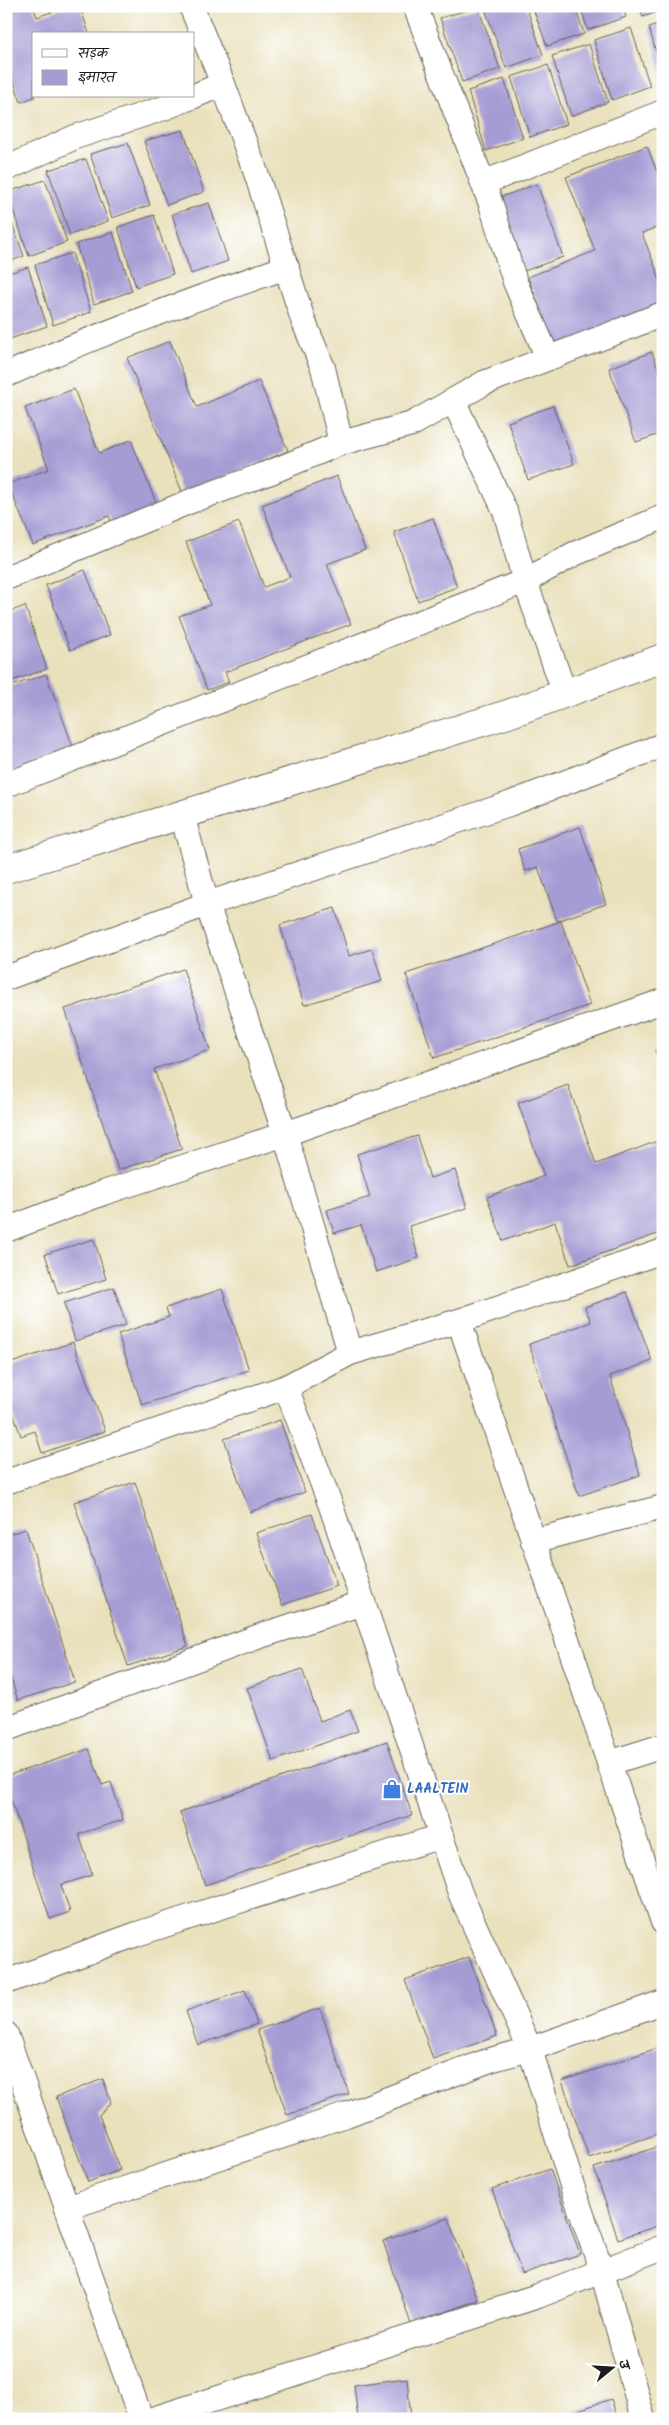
<svg xmlns="http://www.w3.org/2000/svg" width="669" height="2425" font-family="Kalam,'Playpen Sans Deva',sans-serif">
	<style>
		.building { fill: #a69cd4 }
		.lines { fill: none; stroke-linecap: round; stroke-linejoin: round }
		.minor-casing { stroke: #646154; stroke-width: 26 }
		.tertiary-casing { stroke: #646154; stroke-width: 30 }
		.minor { stroke: #fff; stroke-width: 24 }
		.tertiary { stroke: #fff; stroke-width: 28 }
		.labels { text-anchor: middle; dominant-baseline: central; stroke-width: 4; stroke-linejoin: round; paint-order: stroke }
		.shop-label { font-size: 14px; font-weight: bold; fill: #366cbe; stroke: #fff; text-anchor: start }
	</style>
	<rect width="100%" height="100%" fill="#fff"/>
	<filter id="ink" filterUnits="userSpaceOnUse"><feTurbulence type="fractalNoise" baseFrequency=".02" numOctaves="2"/><feDisplacementMap in="SourceGraphic" scale="10" xChannelSelector="R" yChannelSelector="G"/><feConvolveMatrix kernelMatrix="1 2 1 2 8 2 1 2 1" color-interpolation-filters="sRGB"/></filter>
	<filter id="wash" filterUnits="userSpaceOnUse"><feTurbulence type="fractalNoise" baseFrequency=".0096" numOctaves="4" result="noise"/><feDisplacementMap in="SourceGraphic" scale="20" xChannelSelector="R" yChannelSelector="G"/><feGaussianBlur stdDeviation="1.12" result="paint"/><feColorMatrix in="noise" values="0 0 0 0 0 0 0 0 0 0 0 0 0 0 0 0 0 1.4 0 .05"/><feComposite in="paint" operator="in"/></filter>
	<g filter="url(#wash)">
		<rect width="100%" height="100%" fill="#e9e0bc"/>
		<g id="blocks">
			<g class="building">
				<path d="M6 6H33L37 17 69 6H80L89 34H34V97L21 102 6 60Z"/>
				<path d="M484 6H526L543 55 506 68Z"/>
				<path d="M532 6H575L584 34 547 46Z"/>
				<path d="M580 6H622L626 17 588 30Z"/>
				<path d="M639 6H663V10L643 17Z"/>
				<path d="M478 7 500 69 462 82 440 18Z"/>
				<path d="M663 22V72L662 73 649 27Z"/>
				<path d="M631 28 650 86 612 100 594 40Z"/>
				<path d="M589 44 608 102 571 116 552 56Z"/>
				<path d="M548 65 567 124 530 137 511 77Z"/>
				<path d="M504 79 523 138 486 151 468 91Z"/>
				<path d="M183 130 204 192 167 205 144 141Z"/>
				<path d="M128 143 150 205 112 218 90 154Z"/>
				<path d="M647 146 663 187V225L642 233 663 288V311L557 352 528 277 595 251 566 177Z"/>
				<path d="M86 159 108 221 70 235 48 170Z"/>
				<path d="M45 180 67 242 29 256 7 192Z"/>
				<path d="M537 184 563 257 524 271 498 198Z"/>
				<path d="M209 203 228 261 191 274 172 214Z"/>
				<path d="M6 207 24 256 6 263Z"/>
				<path d="M154 215 173 274 136 287 118 227Z"/>
				<path d="M113 232 132 291 94 304 76 244Z"/>
				<path d="M72 253 91 312 53 325 35 265Z"/>
				<path d="M28 267 47 326 10 339 6 327V274Z"/>
				<path d="M170 341 197 407 259 381 288 451 183 494 127 358Z"/>
				<path d="M652 352 663 382V433L636 442 609 368Z"/>
				<path d="M74 389 99 453 131 440 158 508 113 526 109 516 33 545 8 484 49 469 25 408Z"/>
				<path d="M553 406 574 464 528 480 508 422Z"/>
				<path d="M337 476 365 550 327 564 351 624 225 672 229 682 207 690 179 616 210 605 186 542 239 522 264 587 290 577 262 505Z"/>
				<path d="M433 518 457 587 418 601 394 532Z"/>
				<path d="M85 570 110 635 70 650 46 585Z"/>
				<path d="M25 606 47 669 6 683V613Z"/>
				<path d="M46 674 74 749 6 774V688Z"/>
				<path d="M580 827 606 904 557 921 538 867 525 871 518 849Z"/>
				<path d="M335 908 349 956 372 949 382 981 304 1005 280 925Z"/>
				<path d="M561 921 590 1005 434 1058 406 974Z"/>
				<path d="M183 969 210 1050 154 1069 182 1149 118 1170 65 1009Z"/>
				<path d="M663 1047V1070H662L655 1050Z"/>
				<path d="M568 1085 596 1164 663 1139V1232L570 1265 555 1222 503 1241 487 1197 544 1176 518 1103Z"/>
				<path d="M417 1136 430 1178 455 1170 467 1208 409 1226 419 1258 376 1272 361 1225 334 1233 327 1210 370 1197 357 1154Z"/>
				<path d="M94 1239 106 1279 58 1294 45 1254Z"/>
				<path d="M114 1287 126 1325 75 1341 64 1303Z"/>
				<path d="M222 1289 249 1370 142 1405 118 1334 169 1317 166 1308Z"/>
				<path d="M627 1292 652 1361 610 1376 640 1475 579 1496 529 1344 591 1322 585 1307Z"/>
				<path d="M73 1342 105 1431 42 1453 35 1431 21 1436 6 1393V1365Z"/>
				<path d="M280 1420 305 1492 250 1512 224 1439Z"/>
				<path d="M135 1482 188 1646 128 1666 74 1502Z"/>
				<path d="M312 1514 337 1586 282 1605 256 1533Z"/>
				<path d="M26 1529 75 1682 18 1700 6 1664V1535Z"/>
				<path d="M302 1669 320 1721 350 1710 358 1731 273 1761 247 1688Z"/>
				<path d="M387 1741 412 1815 205 1885 180 1812Z"/>
				<path d="M89 1749 102 1785 111 1782 123 1820 79 1834 92 1875 61 1885 70 1912 50 1919 6 1784V1776Z"/>
				<path d="M469 1957 497 2036 433 2059 405 1980Z"/>
				<path d="M245 1990 257 2024 198 2045 186 2011Z"/>
				<path d="M320 2008 349 2094 287 2115 257 2030Z"/>
				<path d="M663 2046V2132L589 2158 562 2081Z"/>
				<path d="M103 2079 111 2102 99 2115 120 2170 88 2182 56 2097Z"/>
				<path d="M663 2145V2224L618 2239 594 2168Z"/>
				<path d="M550 2169 580 2254 522 2274 492 2189Z"/>
				<path d="M448 2218 478 2300 411 2324 383 2241Z"/>
				<path d="M407 2378 411 2419H358L354 2385Z"/>
				<path d="M611 2399 618 2419H555V2418Z"/>
			</g>
		</g>
	</g>
	<g filter="url(#ink)">
		<use href="#blocks" fill-opacity="0" stroke="#646154" stroke-width="1"/>
		<g class="lines">
			<defs>
				<g id="minor">
					<path d="M191 6 223 84"/>
					<path d="M415 6 491 204 515 282 548 358"/>
					<path d="M194 96 223 84 256 173 303 320 323 368 341 443"/>
					<path d="M6 169 75 137 164 108 194 96"/>
					<path d="M483 183 663 112"/>
					<path d="M6 375C97 335 193 299 287 267"/>
					<path d="M454 402 505 511 525 581 565 694"/>
					<path d="M6 578 191 501 271 472 341 443 412 424 484 383 663 314"/>
					<path d="M6 785 525 581 574 554 663 517"/>
					<path d="M182 815 207 904 285 1134 350 1353"/>
					<path d="M6 978 207 904 509 804 663 745"/>
					<path d="M6 1230 103 1193 285 1134 663 1001"/>
					<path d="M459 1321 663 1251"/>
					<path d="M6 1482 286 1387"/>
					<path d="M533 1541 663 1507"/>
					<path d="M6 1729 260 1636 363 1603"/>
					<path d="M609 1763 663 1746"/>
					<path d="M663 1922 459 1321 350 1353 286 1387 332 1509 460 1893 530 2049 663 2002"/>
					<path d="M6 1982 137 1934 441 1836"/>
					<path d="M6 2034 141 2419"/>
					<path d="M67 2208 346 2115 490 2060 530 2049 574 2192 602 2271 643 2419"/>
					<path d="M153 2419 538 2296 663 2247"/>
				</g>
				<path id="tertiary" d="M6 869 508 714 663 658"/>
			</defs>
			<use href="#minor" class="minor-casing"/>
			<use href="#tertiary" class="tertiary-casing"/>
			<use href="#minor" class="minor"/>
			<use href="#tertiary" class="tertiary"/>
		</g>
	</g>
	<defs>
		<symbol id="shop-bare" viewBox="-9 -9 18 18"><path d="M-5-2.5h2.3a2.7 3.5 0 0 1 5.4 0H5L5.5 6h-11ZM-1.5-2.5h3a1.5 2.3 0 0 0-3 0Z" fill="#3f7fe0" stroke="#fff" stroke-width="2.5" paint-order="stroke"/></symbol>
	</defs>
	<g fill-rule="evenodd">
		<use href="#shop-bare" x="378" y="1775" width="28" height="28"/>
	</g>
	<g class="labels">
		<g class="shop-label">
			<text x="407" y="1789">LAALTEIN</text>
		</g>
	</g>
	<rect width="669" height="2425" fill="none" stroke="#fff" stroke-width="25"/>
	<rect x="32" y="32" width="162" height="65" fill="#ffffff" stroke="#a4a4a4"/>
	<rect x="42" y="49" width="25" height="8" fill="#ffffff" stroke="#a4a4a4"/>
	<text x="78" y="58" font-size="15" fill="#1c1c1c">सड़क</text>
	<rect x="42" y="70" width="25" height="15" fill="#a69cd4" stroke="#a4a4a4"/>
	<text x="78" y="82" font-size="15" fill="#1c1c1c">इमारत</text>
	<g transform="translate(612 2368) rotate(72)" stroke="#ffffff" stroke-width="4" paint-order="stroke">
	<path d="M0-4L9 19L0 12L-9 19Z" fill="#1c1c1c"/>
	<text y="-8" font-size="14" font-weight="bold" text-anchor="middle" fill="#1c1c1c">उ</text>
	</g>
</svg>
